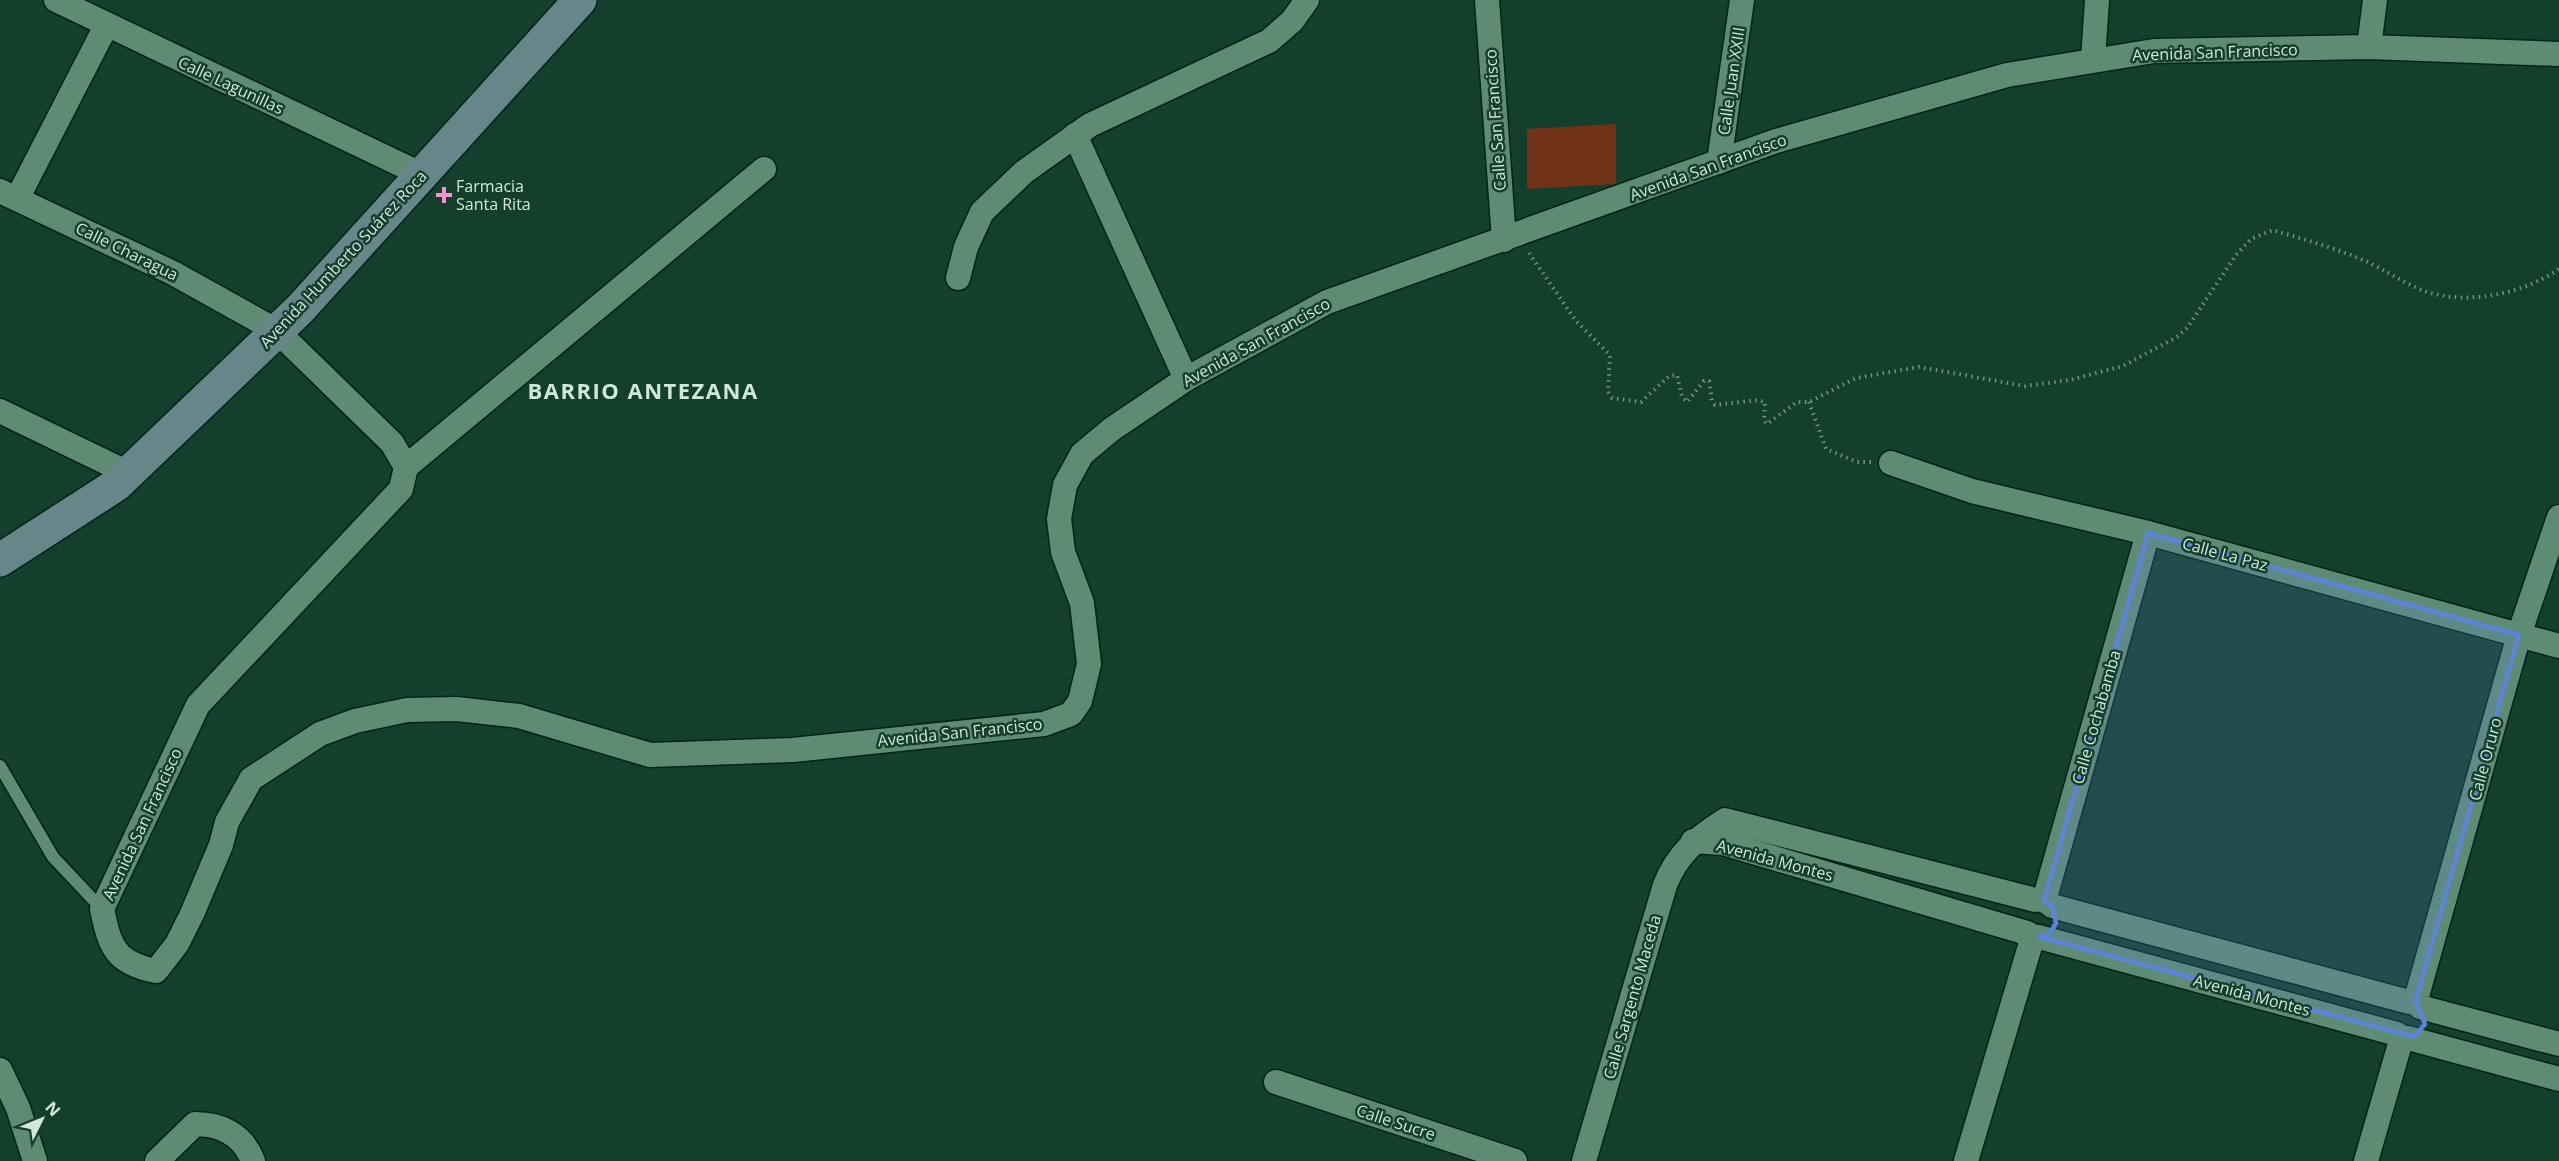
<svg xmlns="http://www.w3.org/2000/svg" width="2559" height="1161" font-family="'Open Sans',sans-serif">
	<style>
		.green { fill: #723218 }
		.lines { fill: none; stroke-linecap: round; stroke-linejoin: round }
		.lane-casing { stroke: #032416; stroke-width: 15 }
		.street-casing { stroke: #032416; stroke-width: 27 }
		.secondary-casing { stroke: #032416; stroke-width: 36 }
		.path { stroke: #719382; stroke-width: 4; stroke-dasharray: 1.5 4.5; stroke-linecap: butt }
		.lane { stroke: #5f8b74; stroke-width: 12 }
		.street { stroke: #5f8b74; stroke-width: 24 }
		.secondary { stroke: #668689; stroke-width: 33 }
		.marked { fill: #5c84d9; fill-opacity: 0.2; stroke: #5c84d9; stroke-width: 4.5; stroke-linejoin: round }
		.poi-dot { fill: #f491d3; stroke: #143f2c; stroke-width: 2 }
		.labels { text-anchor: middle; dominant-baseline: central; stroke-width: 5; stroke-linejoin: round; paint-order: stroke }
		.street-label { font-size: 16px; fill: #d0e7da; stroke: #143f2c }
		.poi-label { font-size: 16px; fill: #d0e7da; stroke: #143f2c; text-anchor: start }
		.district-label { font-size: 22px; font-weight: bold; letter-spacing: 1.5px; fill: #d0e7da; stroke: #143f2c }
	</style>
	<rect width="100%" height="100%" fill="#143f2c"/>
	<path class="green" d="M1616 124V184L1527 189V129Z"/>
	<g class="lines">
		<defs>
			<path id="lane" d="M0 766 53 857 102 909"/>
			<g id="street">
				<path d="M56 0 408 168"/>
				<path d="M1487 0 1504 240"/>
				<path d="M2369 47 2375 0"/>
				<path d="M2093 60 2097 0"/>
				<path d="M1075 135 1186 379"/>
				<path d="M1719 162 1742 0"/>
				<path d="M0 191 173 273 277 331 392 443 406 467 401 489 198 705 102 909C110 947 115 963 156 971L177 944 192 914 221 845 227 822 251 779 320 734 355 721 407 710 457 709 519 716 650 755 793 750 1044 724 1071 714 1080 701 1089 664 1082 603 1063 552 1059 519 1065 485 1082 454 1112 429 1186 379 1327 302 1776 141 2007 75 2154 51 2369 47 2559 54"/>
				<path d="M17 199 106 26"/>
				<path d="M958 278 966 247 982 212 1024 172 1090 125 1269 41 1292 21 1307 0"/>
				<path d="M0 411 128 473"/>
				<path d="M1891 463 1972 491 2148 533 2559 646"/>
				<path d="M406 467 764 169"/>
				<path d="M1693 841 1723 843 2027 933"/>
				<path d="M2044 901 2148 533"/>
				<path d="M2052 906 2409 1002"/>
				<path d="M2039 937 2397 1034"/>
				<path d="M2415 1003 2519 635 2559 517"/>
				<path d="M2420 1007 2559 1044"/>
				<path d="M2408 1038 2559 1079"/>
				<path d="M0 1070 18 1108 35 1161"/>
				<path d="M1276 1082 1515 1161"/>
				<path d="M157 1161 195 1124C222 1124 243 1135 253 1161"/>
				<path d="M1584 1161 1665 885C1677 854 1697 838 1725 820L2035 900"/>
				<path d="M1966 1161 2033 936"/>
				<path d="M2366 1161 2402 1037"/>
			</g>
			<path id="secondary" d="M0 560 116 485 300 309 580 0"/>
		</defs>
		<use href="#lane" class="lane-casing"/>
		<use href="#street" class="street-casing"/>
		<use href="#secondary" class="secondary-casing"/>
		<g class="path">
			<path d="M1529 253 1576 321 1610 355 1608 392 1612 398 1641 402 1669 376 1677 375 1682 397 1687 402 1704 381H1709L1712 401 1715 405 1758 400 1765 402 1764 420 1767 424 1797 402H1809L1856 378 1919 367 2025 386 2070 380 2123 366 2177 337 2187 328 2236 255 2251 239 2273 230C2302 239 2332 247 2361 259 2383 268 2404 284 2427 292 2470 305 2522 294 2559 269"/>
			<path d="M1809 402 1826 449 1857 462H1871"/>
		</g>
		<use href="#lane" class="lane"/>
		<use href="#street" class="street"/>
		<use href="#secondary" class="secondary"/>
	</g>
	<path class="marked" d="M2148 533 2519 635 2416 1001 2425 1024 2414 1037 2039 937 2050 933 2056 923 2052 906 2044 901Z"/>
	<path class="poi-dot" d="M441 186h6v6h6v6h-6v6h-6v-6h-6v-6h6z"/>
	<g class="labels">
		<g class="street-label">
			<text transform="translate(2215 52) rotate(-2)">Avenida San Francisco</text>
			<text transform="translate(1731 81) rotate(-82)">Calle Juan XXIII</text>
			<text transform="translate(231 85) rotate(25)">Calle Lagunillas</text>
			<text transform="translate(1495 120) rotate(-94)">Calle San Francisco</text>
			<text transform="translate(1708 167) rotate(-20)">Avenida San Francisco</text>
			<text transform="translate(127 251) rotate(26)">Calle Charagua</text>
			<text transform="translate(343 259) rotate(-47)">Avenida Humberto Suárez Roca</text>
			<text transform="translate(1256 342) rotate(-29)">Avenida San Francisco</text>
			<text transform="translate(2225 554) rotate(15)">Calle La Paz</text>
			<text transform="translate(2096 717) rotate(-74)">Calle Cochabamba</text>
			<text transform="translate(960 732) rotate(-6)">Avenida San Francisco</text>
			<text transform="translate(2485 759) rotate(-75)">Calle Oruro</text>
			<text transform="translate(142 824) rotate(-65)">Avenida San Francisco</text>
			<text transform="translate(1775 860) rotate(15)">Avenida Montes</text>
			<text transform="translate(2252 995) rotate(15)">Avenida Montes</text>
			<text transform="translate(1632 997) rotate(-74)">Calle Sargento Maceda</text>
			<text transform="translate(1396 1122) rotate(18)">Calle Sucre</text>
		</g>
		<g class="poi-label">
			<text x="456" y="186">Farmacia<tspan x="456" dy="18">Santa Rita</tspan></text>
		</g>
		<g class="district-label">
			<text x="643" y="390">BARRIO ANTEZANA</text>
		</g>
	</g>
	<g transform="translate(42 1119) rotate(47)" stroke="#143f2c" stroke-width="4.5" paint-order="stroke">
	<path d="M0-4.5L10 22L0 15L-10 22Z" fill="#d0e7da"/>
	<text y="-9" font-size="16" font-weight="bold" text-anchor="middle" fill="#d0e7da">N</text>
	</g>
</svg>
